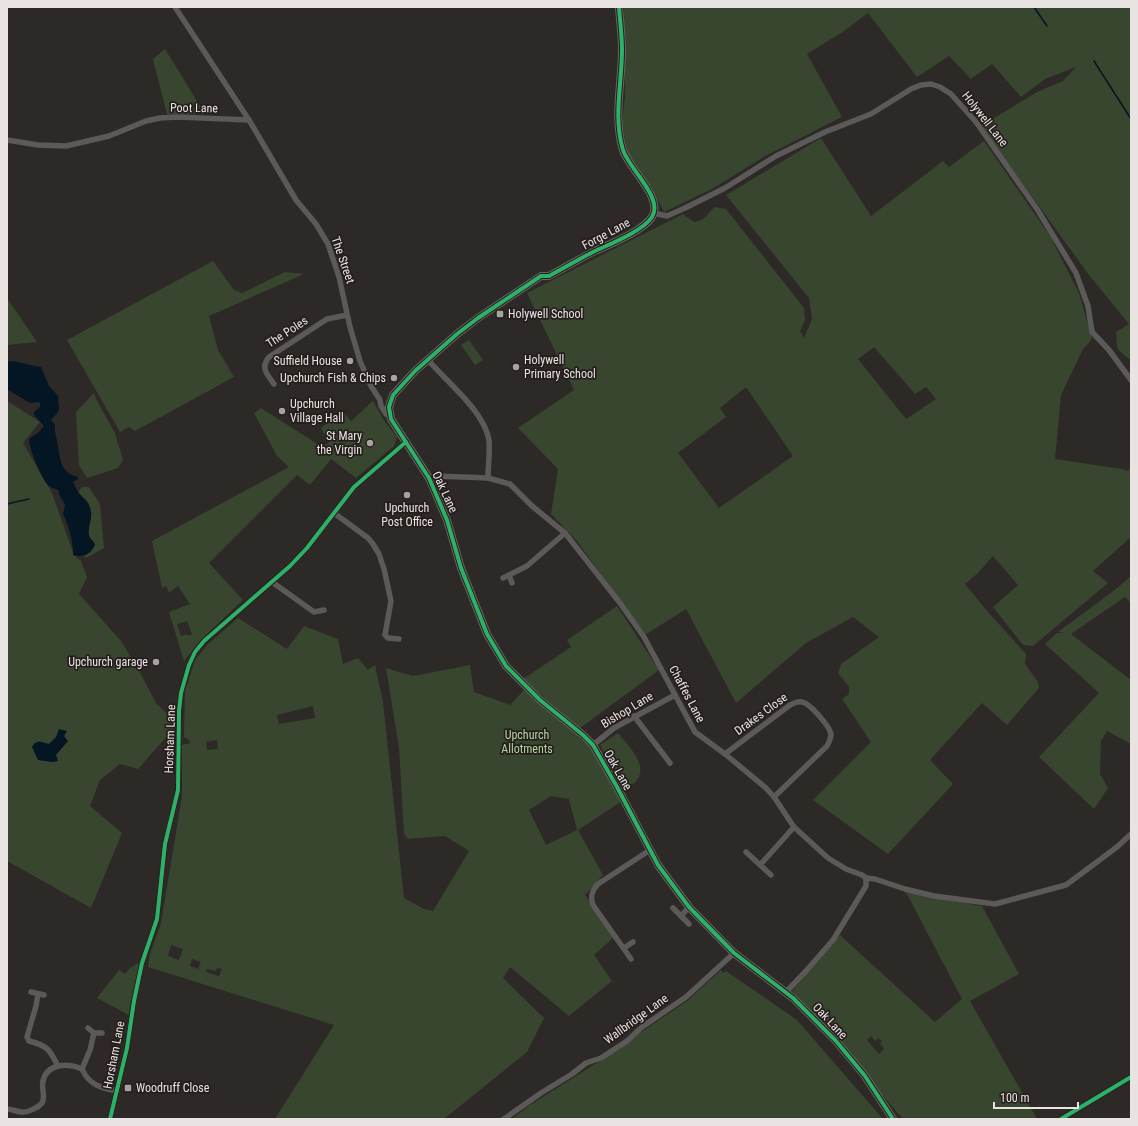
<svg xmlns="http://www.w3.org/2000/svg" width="1138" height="1126" font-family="'Roboto Condensed',sans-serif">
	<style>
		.green { fill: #38462f; fill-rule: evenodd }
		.water { fill: #041523 }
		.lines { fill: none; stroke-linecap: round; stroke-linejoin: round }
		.stream { stroke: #041523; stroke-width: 1.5 }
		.street { stroke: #5c5959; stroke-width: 5.5 }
		.secondary { stroke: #676464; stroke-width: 8 }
		.cycleway-casing { stroke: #251e1c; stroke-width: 6 }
		.cycleway { stroke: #2db169; stroke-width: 4 }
		.poi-dot { fill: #a7a3a1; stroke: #251e1c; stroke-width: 1.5 }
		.labels { text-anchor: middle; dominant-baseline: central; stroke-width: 3.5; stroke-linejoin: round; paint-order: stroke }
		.street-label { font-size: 12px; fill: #e9e4e2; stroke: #251e1c }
		.poi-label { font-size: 12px; fill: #e9e4e2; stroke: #251e1c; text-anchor: start }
		.park-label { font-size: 12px; fill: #b4d7a0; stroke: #251e1c }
	</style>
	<rect width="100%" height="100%" fill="#2d2927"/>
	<g class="green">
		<path d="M624 7H1131V360L1125 356 1117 348 1116 332 1129 324 1089 275 981 126 1037 92 1063 81 1076 67 1045 79 1021 97 992 64 971 79 949 56 917 77 868 13 841 33 807 54 842 117 767 155 712 189 664 212 652 188 628 154 622 123 625 97Z"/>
		<path d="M165 49 205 114H167L153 59Z"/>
		<path d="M821 138 871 216 943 161 949 167 984 141 1050 236 1079 293 1092 339 1083 349 1061 395 1055 459 1122 469 1128 471 1131 467V537L1093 571 1108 583 1033 646 1023 645 993 607 1018 585 993 556 978 573 965 584 988 612 1026 654 1025 664 1038 682 1039 688 1007 725 982 703 930 760 953 784 888 854 813 800 871 742 842 699 849 694V687L838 673 841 664 879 637 853 617 806 643 736 703 686 609 645 635 577 541 551 514 558 469 518 428 574 390 527 293 683 214 694 222C707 220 706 214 715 207L726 209 804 308 805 320 800 331 804 338 812 319 809 298 726 195ZM874 347 915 394 926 387 936 399 906 419 858 359ZM746 387 793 456 719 508 678 453 726 417 720 408Z"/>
		<path d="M213 261 234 290 242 293 285 272 304 274 209 316 218 350 234 377 135 431 129 427 120 432 67 340Z"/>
		<path d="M7 298 37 342 7 345Z"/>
		<path d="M469 340 483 360 475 365 461 345Z"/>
		<path d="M94 393 97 401 115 433 123 460 118 468 87 478 79 465 76 412Z"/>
		<path d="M7 401 40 422 23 443 52 493 74 555 81 561 87 577 79 594 121 641 135 664 119 656 136 665 156 703 174 721 176 726 138 769 120 764 100 780 90 806 122 833 91 908 7 861ZM56 737 55 755 58 761 38 741 49 744Z"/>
		<path d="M373 401 383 419 397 437 394 446 356 478 331 459 310 485 297 475 209 563 243 600 206 635 184 661 169 612 190 604 178 586 169 593 166 586 162 588 152 541 289 467 277 456 254 413 261 408 322 447 329 443 321 428 343 412 351 421ZM187 621 192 634 188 636 187 634 181 636 177 624Z"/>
		<path d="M82 487H89L100 504 104 548 86 558 84 556 91 552 94 542 89 537 78 492Z"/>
		<path d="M1131 576V603L1125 597 1071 634 1131 680V744L1107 731 1101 741 1100 774 1108 788 1094 809 1039 757 1099 693 1045 644 1057 633H1064L1058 632 1116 589Z"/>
		<path d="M617 606 659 670 580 728 557 709 523 679 571 647 567 640Z"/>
		<path d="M238 618 287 649 304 626 338 639 343 664 358 658 368 670 375 665 383 702 404 898 424 909 433 911 469 851 445 836 408 839 404 834 399 748 386 668 413 676 470 665 474 692 510 705 525 689 589 746 622 801 578 830 603 875 585 895 614 937 594 955 612 981 569 1016 510 967 503 978 544 1018 527 1052 444 1119H275L334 1025 148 967 150 954 161 923 182 796V745L190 743 189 740 184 737 185 691 195 660 208 644ZM313 706 315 718 279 724 277 715ZM217 740 218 749 207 750 206 742ZM551 796 569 799 577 830 546 845 529 810ZM171 945 183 949 179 960 168 956ZM192 959 201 962 198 969 190 966ZM217 968 222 969 219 976 206 972 207 969 216 971Z"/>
		<path d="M618 733C627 745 652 767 634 783 631 785 627 787 623 790L600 745Z"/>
		<path d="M905 892 982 906 1019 974 970 1001 1037 1119H903L792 991 840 935 935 1022 962 999 909 898ZM871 1036 875 1041 879 1038 882 1041 880 1043 884 1049 879 1054 867 1040Z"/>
		<path d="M140 962 129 1015 97 998 119 970 125 974 130 968Z"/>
		<path d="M721 970 723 973 726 971 797 1020 883 1119H512L530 1105 630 1042 637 1035 687 1001Z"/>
	</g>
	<g class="water">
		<path d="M9 361C19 361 31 366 41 367L49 386 58 396 59 409 58 412 51 420 55 425C54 431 56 435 57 441 60 456 59 473 78 477V479L73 482C75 485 76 490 79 493 82 497 87 500 89 505 95 518 87 525 89 535 90 540 94 541 95 545 91 554 82 558 73 555 74 544 68 523 63 514L65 506 63 500 61 499 58 490C55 489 52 488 49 486 42 480 29 449 29 439L39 432 44 426 34 415V412L40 407V403L38 402 31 403 28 402 7 389V363Z"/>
		<path d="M59 729 67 731 64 736 68 741 56 755 58 761 52 762 38 760 32 747C36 739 41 742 49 744L56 737Z"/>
	</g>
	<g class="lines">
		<g class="stream">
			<path d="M1034 7 1047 26"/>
			<path d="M1094 61 1131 119"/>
			<path d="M7 504 29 499"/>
		</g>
		<g class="street">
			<path d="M175 7 249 120 296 200 316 224 328 244 339 277 350 327 360 361 371 386 380 400 381 406 386 414 391 416"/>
			<path d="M7 140 38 145 66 146 109 136 146 121 160 118 177 117 249 120"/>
			<path d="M654 213 667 216 685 208 725 188 776 156 825 132 871 114 911 89 921 85 931 84 940 87 951 94 976 122 1037 209 1076 273 1088 306 1092 332 1109 350 1131 380"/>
			<path d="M428 360C447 382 484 411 489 440 490 453 488 466 488 478"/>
			<path d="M274 384C267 374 260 368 269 357L327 319 347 315"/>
			<path d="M429 478 435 476 488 478 510 484 532 506 565 533 620 603 644 637 695 732 725 754 766 788 774 797 794 827 828 858 846 869 862 875 866 878V886L833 940 806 971 786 992"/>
			<path d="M334 513 368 538 373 544 379 554 384 569 391 601 385 635 388 638 399 639"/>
			<path d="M509 575 512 583"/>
			<path d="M503 578 527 566 565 533"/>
			<path d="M272 582 314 612 324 610"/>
			<path d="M634 716 670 763"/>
			<path d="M593 745 614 728 675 695"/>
			<path d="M725 754 790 705C794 703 797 701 802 702 810 703 830 727 831 734 831 739 829 742 827 746L774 797"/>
			<path d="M746 852 771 875"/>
			<path d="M760 865 794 827"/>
			<path d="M866 878 875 879 905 889 934 896 995 904 1066 885 1117 847 1131 834"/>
			<path d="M673 908 689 924"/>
			<path d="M681 916 689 907"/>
			<path d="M624 948 633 942"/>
			<path d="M631 959 593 905C590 896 592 890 598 884L650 850"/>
			<path d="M31 992 44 995"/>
			<path d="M38 994 36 1006 27 1037 29 1041C48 1046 49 1049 58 1066"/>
			<path d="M88 1028 94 1033H102"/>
			<path d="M82 1069 90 1050 94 1033"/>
			<path d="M7 1109C12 1109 17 1112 22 1112 27 1113 39 1107 42 1103 46 1097 41 1088 43 1081 47 1063 68 1063 82 1069 89 1085 101 1088 117 1091"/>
			<path d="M110 1119 127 1048 134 1001 142 963 157 919 165 844 178 790 179 711 181 693 189 665 195 652 204 641 290 566 307 548 354 487 406 442"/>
			<path d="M504 1119 541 1093 572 1074 586 1063 601 1058 627 1041 642 1027 686 997 734 953"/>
		</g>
		<path class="secondary" d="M619 7C620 21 622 36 622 50 622 83 613 117 623 150 629 169 664 198 652 217 643 231 610 244 595 251 579 259 564 268 549 276H541L478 318 457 334 415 371 393 395 389 407 391 419 429 478 447 520 461 568 487 634 506 666 540 700 583 735 593 745 617 787 658 865 689 907 734 953 793 998 836 1041 865 1076 893 1119"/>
		<defs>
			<g id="cycleway">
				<path d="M619 7C620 21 622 36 622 50 622 83 613 117 623 150 629 169 664 198 652 217 643 231 610 244 595 251 579 259 564 268 549 276H541L478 318 457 334 415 371 393 395 389 407 391 419 429 478 447 520 461 568 487 634 506 666 540 700 583 735 593 745 617 787 658 865 689 907 734 953 793 998 836 1041 865 1076 893 1119"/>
				<path d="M110 1119 127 1048 134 1001 142 963 157 919 165 844 178 790 179 711 181 693 189 665 195 652 204 641 290 566 307 548 354 487 406 442"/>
				<path d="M1061 1119 1131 1077"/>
			</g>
		</defs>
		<use href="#cycleway" class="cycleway-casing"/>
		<use href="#cycleway" class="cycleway"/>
	</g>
	<g class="poi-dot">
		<rect x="496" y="310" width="8" height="8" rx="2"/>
		<circle cx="350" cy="361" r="4"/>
		<circle cx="516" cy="367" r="4"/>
		<circle cx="394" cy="378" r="4"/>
		<circle cx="282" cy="411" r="4"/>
		<circle cx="370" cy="443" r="4"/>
		<circle cx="407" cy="495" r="4"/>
		<circle cx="156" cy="662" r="4"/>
		<rect x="124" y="1084" width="8" height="8" rx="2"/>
	</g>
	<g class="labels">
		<g class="street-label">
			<text transform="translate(194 108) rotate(1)">Poot Lane</text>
			<text transform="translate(985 119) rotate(52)">Holywell Lane</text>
			<text transform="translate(606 234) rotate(-28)">Forge Lane</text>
			<text transform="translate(343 260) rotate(71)">The Street</text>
			<text transform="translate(287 332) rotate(-33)">The Poles</text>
			<text transform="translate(445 492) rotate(65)">Oak Lane</text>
			<text transform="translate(687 694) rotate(62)">Chaffes Lane</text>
			<text transform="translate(627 710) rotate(-31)">Bishop Lane</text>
			<text transform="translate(761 714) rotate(-36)">Drakes Close</text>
			<text transform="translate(170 739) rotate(-88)">Horsham Lane</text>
			<text transform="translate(618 770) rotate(61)">Oak Lane</text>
			<text transform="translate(636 1019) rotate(-36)">Wallbridge Lane</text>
			<text transform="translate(830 1021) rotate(47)">Oak Lane</text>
			<text transform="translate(114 1055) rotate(-79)">Horsham Lane</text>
		</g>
		<g class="poi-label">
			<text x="508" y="314">Holywell School</text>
			<text x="524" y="360">Holywell<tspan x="524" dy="14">Primary School</tspan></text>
			<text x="342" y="361" text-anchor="end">Suffield House</text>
			<text x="386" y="378" text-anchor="end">Upchurch Fish &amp; Chips</text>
			<text x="290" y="404">Upchurch<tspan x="290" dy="14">Village Hall</tspan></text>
			<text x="362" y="436" text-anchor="end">St Mary<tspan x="362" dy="14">the Virgin</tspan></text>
			<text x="407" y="508" text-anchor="middle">Upchurch<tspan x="407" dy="14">Post Office</tspan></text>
			<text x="148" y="662" text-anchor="end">Upchurch garage</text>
			<text x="136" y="1088">Woodruff Close</text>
		</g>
		<g class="park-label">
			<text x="527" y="735">Upchurch<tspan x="527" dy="14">Allotments</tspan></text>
		</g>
	</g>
	<rect width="1138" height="1126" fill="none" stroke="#e9e4e2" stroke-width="16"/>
	<path d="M994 1102v6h84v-6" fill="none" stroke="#e9e4e2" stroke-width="2"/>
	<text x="1000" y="1102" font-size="12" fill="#e9e4e2" stroke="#251e1c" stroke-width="3" paint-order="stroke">100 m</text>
</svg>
